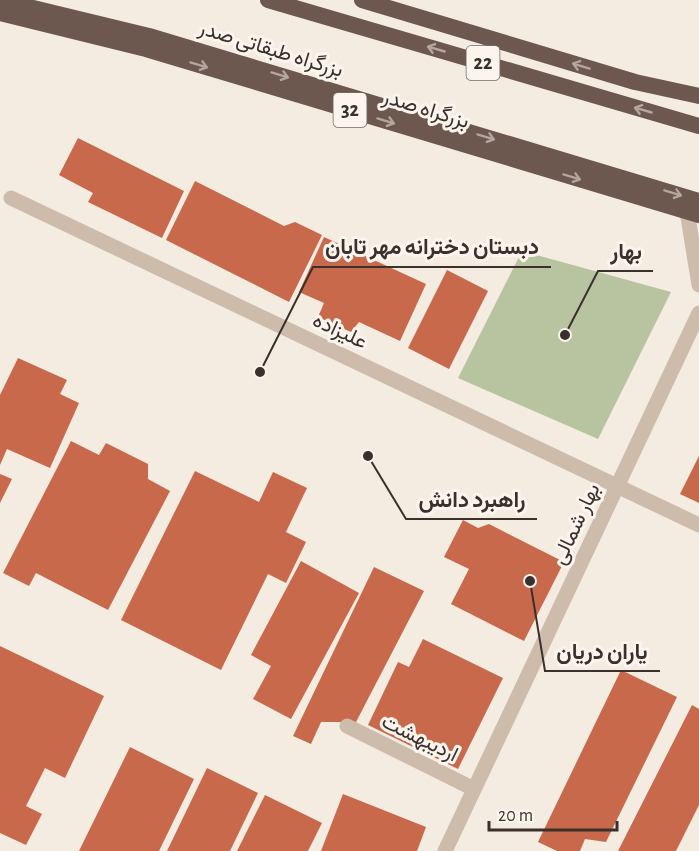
<svg xmlns="http://www.w3.org/2000/svg" width="699" height="851" font-family="'Alegreya Sans',Vazirmatn,sans-serif">
	<style>
		.green { fill: #b8c4a0 }
		.building { fill: #c8694b }
		.lines { fill: none; stroke-linecap: round; stroke-linejoin: round }
		.minor { stroke: #cdbbac; stroke-width: 15 }
		.trunk { stroke: #6c584f; stroke-width: 16 }
		.oneway { stroke: #b4a69e }
		.labels { text-anchor: middle; dominant-baseline: central; stroke-width: 6; stroke-linejoin: round; paint-order: stroke }
		.shield { fill: #fbf5ee; stroke: #756b66; stroke-width: 1.5 }
		.shield-label { font-size: 20px; font-weight: bold; fill: #3b302b }
		.street-label { font-size: 21px; fill: #3b302b; stroke: #fbf5ee }
		.leader { fill: none; stroke: #3b302b; stroke-width: 2 }
		.callout-dot { fill: #3b302b; stroke: #fbf5ee; stroke-width: 2 }
		.callout-label { font-size: 22px; text-anchor: middle; font-weight: bold; fill: #3b302b; stroke: #fbf5ee; stroke-width: 6; stroke-linejoin: round; paint-order: stroke }
	</style>
	<rect width="100%" height="100%" fill="#f4ebe1"/>
	<path class="green" d="M522 251 671 292 598 439 458 378Z"/>
	<g class="building">
		<path d="M78 138 184 191 162 238 88 202 93 193 59 175Z"/>
		<path d="M195 181 284 226 295 222 322 235 289 302 166 240Z"/>
		<path d="M324 237 426 284 400 341 359 322 351 332 318 317 324 303 299 292Z"/>
		<path d="M447 270 488 291 449 369 408 348Z"/>
		<path d="M18 358 67 380 60 394 79 403 50 468 7 449 0 465V395Z"/>
		<path d="M71 441 99 455 106 443 148 464V479L170 491 108 610 36 573 29 586 3 573Z"/>
		<path d="M699 456V503L680 494Z"/>
		<path d="M195 471 259 502 273 472 307 488 286 532 306 542 286 583 268 574 221 670 121 620Z"/>
		<path d="M0 474 12 479 0 503Z"/>
		<path d="M463 520 478 528 489 524 564 562 524 641 451 604 469 569 444 557Z"/>
		<path d="M301 561 359 593 291 719 253 699 271 666 251 655Z"/>
		<path d="M374 567 424 591 356 722H321L311 744 293 736Z"/>
		<path d="M423 639 503 678 458 769 368 725 398 662 409 667Z"/>
		<path d="M0 646 104 696 65 778 45 768 26 806 42 814 26 845 0 833Z"/>
		<path d="M621 670 677 697 606 842 585 839 580 851H557L538 842Z"/>
		<path d="M692 705 699 709V805L676 851H618Z"/>
		<path d="M130 747 194 779 159 851H79Z"/>
		<path d="M207 768 258 793 230 851H167Z"/>
		<path d="M343 794 426 827 417 851H321Z"/>
		<path d="M265 795 322 823 308 851H237Z"/>
	</g>
	<g class="lines">
		<g class="minor">
			<path d="M11 198 699 525"/>
			<path d="M687 211 699 285"/>
			<path d="M347 726 474 789"/>
			<path d="M445 851 699 313"/>
		</g>
		<g class="trunk">
			<path d="M0 0 149 36 699 201"/>
			<path d="M268 0 699 126"/>
			<path d="M362 0 635 82 699 96"/>
			<path d="M0 13 146 49 699 215"/>
		</g>
	</g>
	<defs><path id="oneway-shaft" d="M-6 0H5M1.5-3L5.5 0L1.5 3" fill="none" stroke-width="1.6" stroke-linecap="round" stroke-linejoin="round" transform="scale(1.5)"/></defs>
	<g class="oneway">
		<use href="#oneway-shaft" transform="translate(436 49) rotate(-164)"/>
		<use href="#oneway-shaft" transform="translate(199 65) rotate(17)"/>
		<use href="#oneway-shaft" transform="translate(581 66) rotate(-163)"/>
		<use href="#oneway-shaft" transform="translate(280 75) rotate(17)"/>
		<use href="#oneway-shaft" transform="translate(643 110) rotate(-164)"/>
		<use href="#oneway-shaft" transform="translate(386 121) rotate(17)"/>
		<use href="#oneway-shaft" transform="translate(486 137) rotate(17)"/>
		<use href="#oneway-shaft" transform="translate(572 177) rotate(17)"/>
		<use href="#oneway-shaft" transform="translate(673 193) rotate(17)"/>
	</g>
	<g class="labels">
		<g class="shield">
			<rect x="466.5" y="46" width="33" height="34" rx="4.5"/>
			<rect x="333.5" y="93" width="33" height="34" rx="4.5"/>
		</g>
		<g class="shield-label">
			<text x="483" y="63">22</text>
			<text x="350" y="110">32</text>
		</g>
		<g class="street-label">
			<text transform="translate(271 49) rotate(17)">بزرگراه طبقاتی صدر</text>
			<text transform="translate(426 109) rotate(17)">بزرگراه صدر</text>
			<text transform="translate(340 331) rotate(25)">علیزاده</text>
			<text transform="translate(576 524) rotate(-65)">بهار شمالی</text>
			<text transform="translate(420 738) rotate(26)">اردیبهشت</text>
		</g>
	</g>
	<path class="leader" d="M260 372L313 267H551M565 335L598 271H653M368 456L406 519H537M530 581L545 671H660"/>
	<g class="callout-dot">
		<circle cx="260" cy="372" r="6"/>
		<circle cx="565" cy="335" r="6"/>
		<circle cx="368" cy="456" r="6"/>
		<circle cx="530" cy="581" r="6"/>
	</g>
	<g class="callout-label">
		<text x="432" y="254">دبستان دخترانه مهر تابان</text>
		<text x="626" y="259">بهار</text>
		<text x="472" y="507">راهبرد دانش</text>
		<text x="602" y="659">یاران دریان</text>
	</g>
	<path d="M489 821v9h128v-9" fill="none" stroke="#3b302b" stroke-width="3"/>
	<text x="498" y="821" font-size="18" fill="#3b302b" stroke="#fbf5ee" stroke-width="4.5" paint-order="stroke">20 m</text>
</svg>
